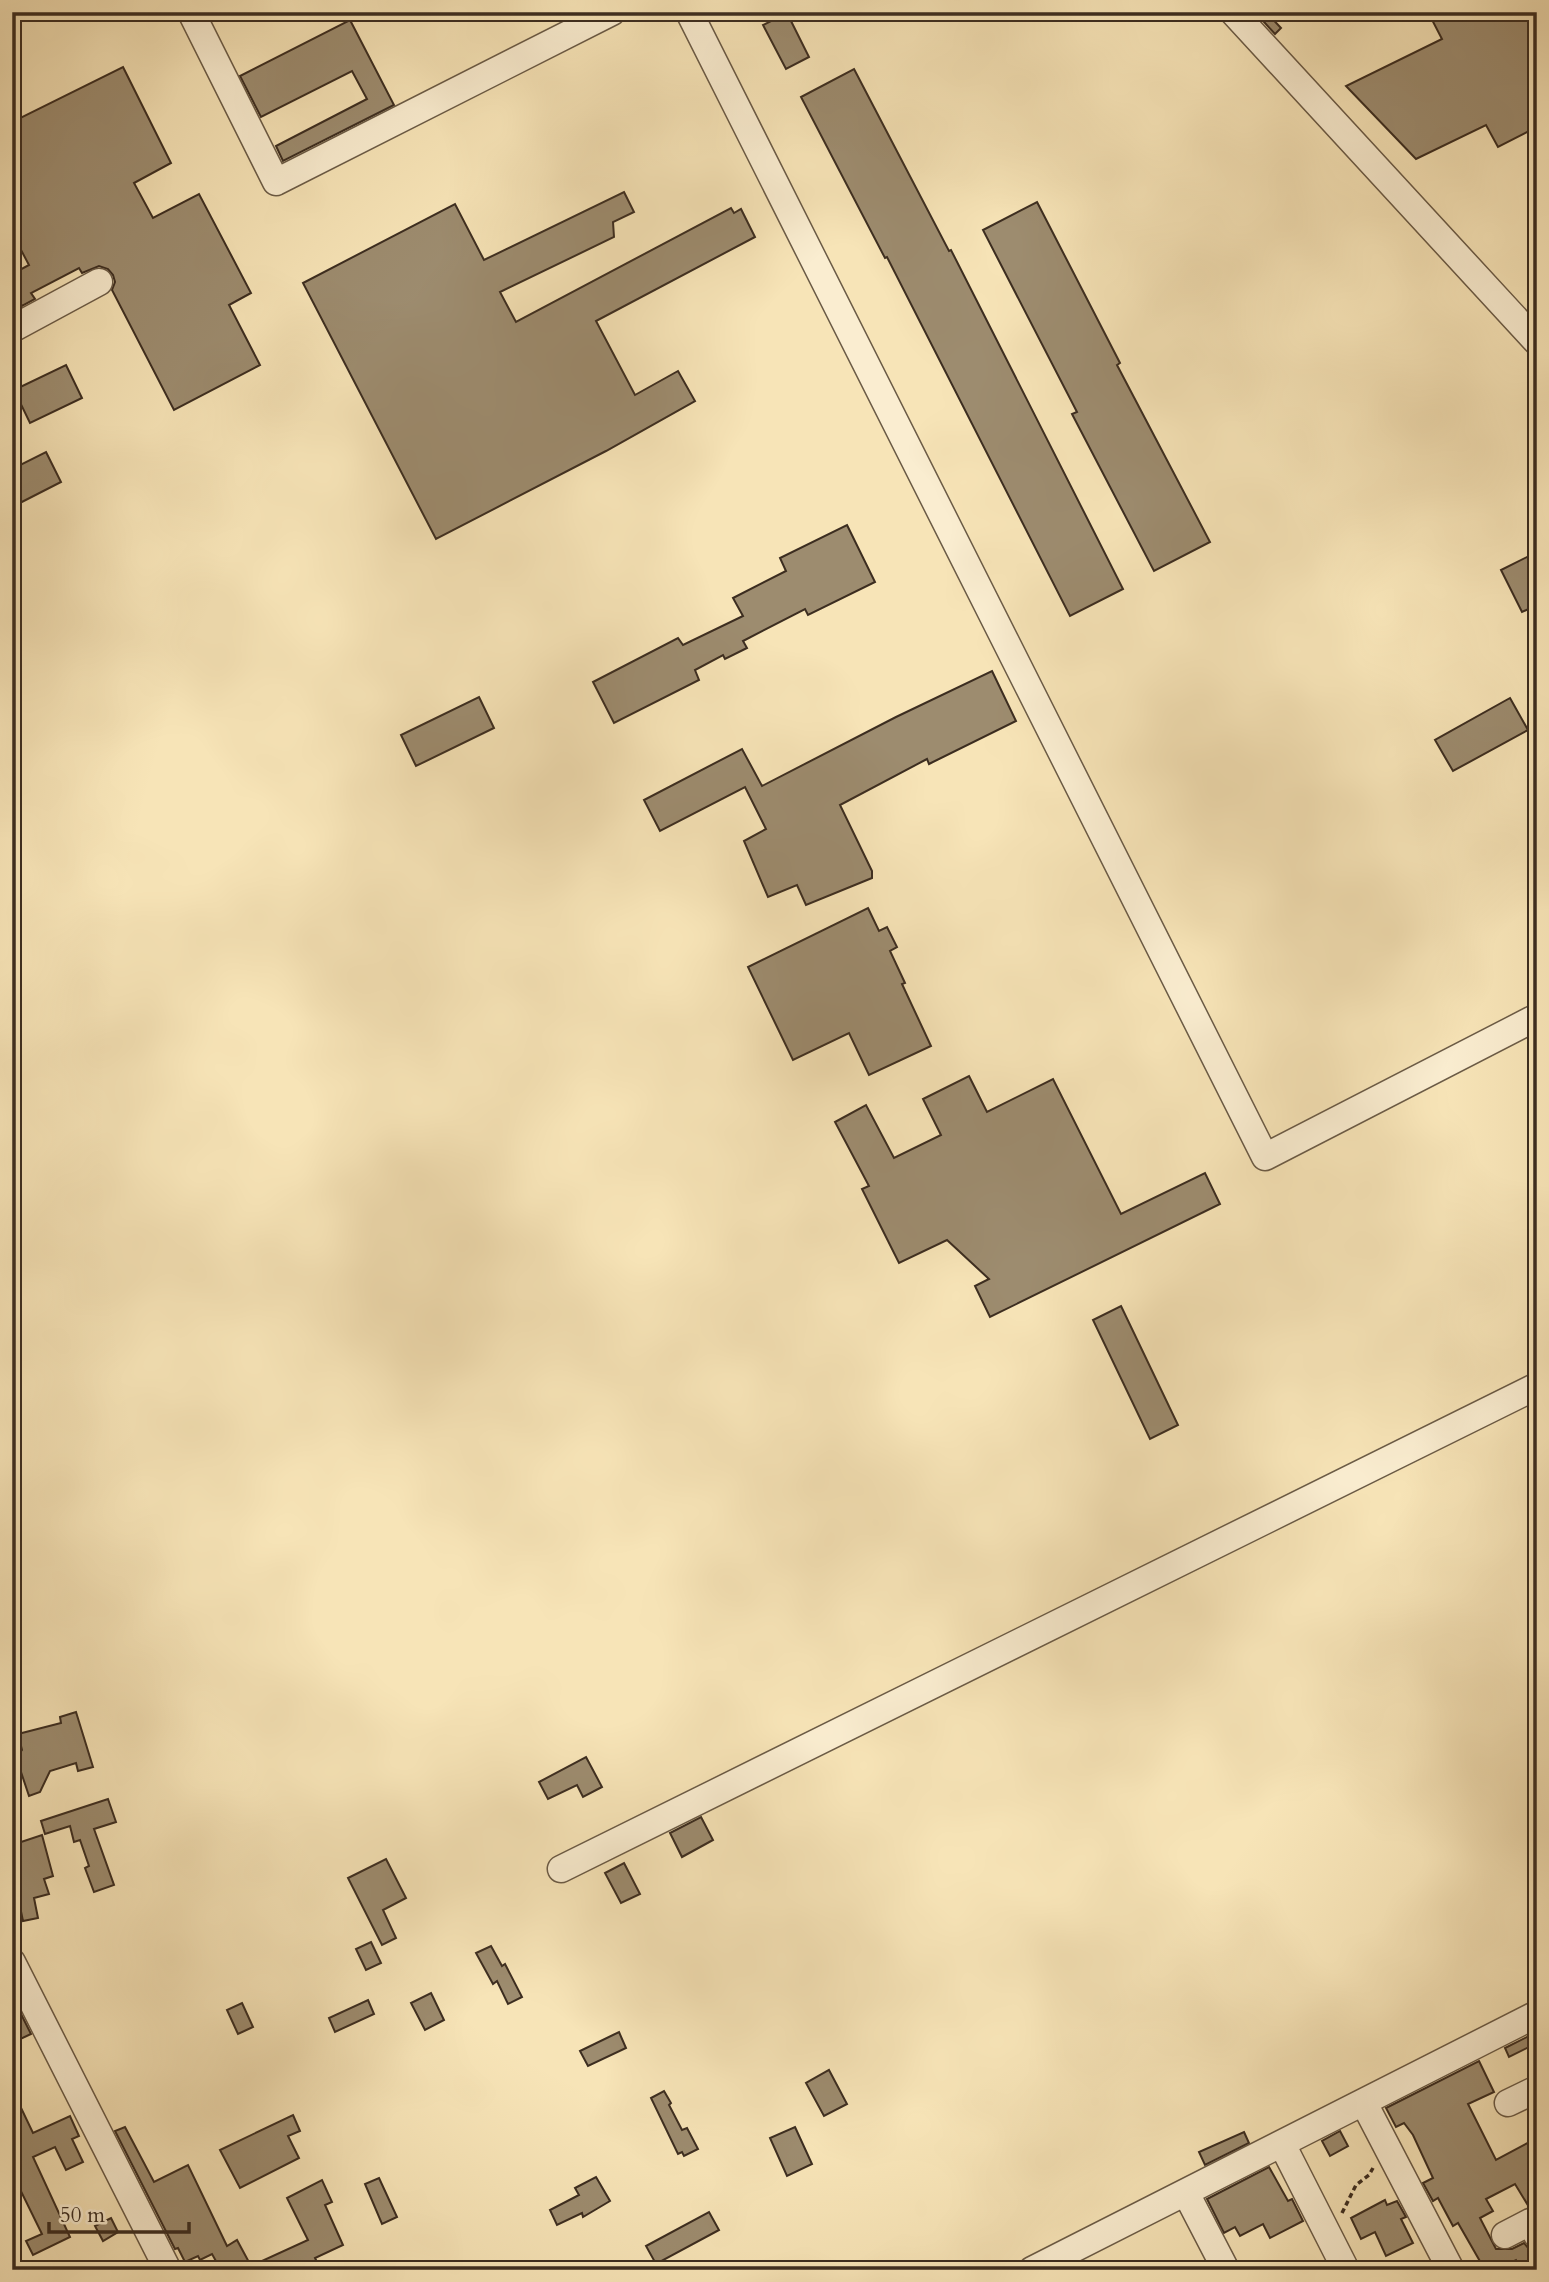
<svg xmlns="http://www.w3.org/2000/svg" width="1549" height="2282" font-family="Cardo,serif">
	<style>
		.building { fill: #9d8c6f; stroke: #3c2d20; stroke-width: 2 }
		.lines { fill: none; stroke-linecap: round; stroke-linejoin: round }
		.minor-casing { stroke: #6b5b46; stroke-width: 29 }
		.path { stroke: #3c2d20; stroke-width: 3.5; stroke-dasharray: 5 3.5; stroke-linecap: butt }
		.minor { stroke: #faedd0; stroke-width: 26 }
	</style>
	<rect width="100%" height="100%" fill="#f7e4b7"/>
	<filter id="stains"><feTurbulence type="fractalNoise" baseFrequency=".00286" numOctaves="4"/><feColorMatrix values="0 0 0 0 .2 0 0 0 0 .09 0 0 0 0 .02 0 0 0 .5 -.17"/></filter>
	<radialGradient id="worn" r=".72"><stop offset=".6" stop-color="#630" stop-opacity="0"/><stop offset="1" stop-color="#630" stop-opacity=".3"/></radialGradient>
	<g class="building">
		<path d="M1255 12H1266L1281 28 1275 34Z"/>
		<path d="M1428 12H1537V127L1498 147 1486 125 1416 159 1346 86 1442 39Z"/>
		<path d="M787 13 809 57 786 69 763 25Z"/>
		<path d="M350 20 394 105 283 161 276 146 367 99 352 71 261 117 240 76Z"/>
		<path d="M123 67 171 163 134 183 153 218 199 194 251 293 229 305 260 365 174 410 112 290 115 282 113 275 108 269 99 266 82 273 79 268 31 293 35 299 22 306 12 288V274L29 265 12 233V122Z"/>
		<path d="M854 69 949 251 951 250 1123 589 1070 616 887 257 885 258 801 97Z"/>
		<path d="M624 192 634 212 613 222 614 237 500 292 516 322 731 208 734 213 741 209 755 237 596 321 635 395 678 371 695 401 606 451 436 539 303 283 455 204 484 260Z"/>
		<path d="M1037 202 1120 363 1117 365 1210 542 1154 571 1072 414 1077 412 983 230Z"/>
		<path d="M66 365 82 398 30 423 14 390Z"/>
		<path d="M46 452 61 482 12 507V469Z"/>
		<path d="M847 525 875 582 808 615 805 609 743 641 747 648 725 659 723 655 695 670 699 680 614 723 593 682 678 638 683 645 743 616 733 598 786 571 780 558Z"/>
		<path d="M1537 552V605L1522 612 1501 570Z"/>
		<path d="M992 671 1016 721 929 764 927 759 840 805 872 871V878L806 905 797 885 768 897 744 841 766 829 745 787 660 831 644 800 742 749 762 786 896 717Z"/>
		<path d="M479 697 494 728 416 766 401 735Z"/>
		<path d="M1510 698 1528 730 1453 771 1435 740Z"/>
		<path d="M868 908 879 931 887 927 897 947 890 951 905 983 902 984 931 1046 869 1075 849 1033 793 1060 748 967Z"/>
		<path d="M969 1076 987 1112 1053 1079 1121 1214 1205 1173 1220 1204 990 1317 975 1286 989 1279 947 1240 899 1263 862 1189 869 1186 835 1122 866 1105 894 1158 941 1135 923 1099Z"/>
		<path d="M1121 1306 1178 1425 1150 1439 1093 1320Z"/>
		<path d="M76 1712 93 1767 78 1771 76 1763 50 1771 40 1792 29 1796 16 1757 22 1750 18 1734 61 1723 60 1717Z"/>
		<path d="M586 1757 602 1787 583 1797 577 1785 548 1799 539 1782Z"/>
		<path d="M108 1799 116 1822 94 1829 114 1885 94 1892 85 1868 89 1866 80 1840 74 1842 70 1826 45 1834 41 1821Z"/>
		<path d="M701 1817 713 1840 682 1857 670 1833Z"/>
		<path d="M42 1835 53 1876 44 1879 49 1894 34 1898 38 1918 23 1921 18 1897H14L12 1884V1845Z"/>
		<path d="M386 1859 406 1898 383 1910 396 1938 382 1945 348 1878Z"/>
		<path d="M624 1863 640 1894 621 1903 605 1873Z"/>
		<path d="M371 1942 381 1963 366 1970 356 1949Z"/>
		<path d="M491 1946 502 1966 505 1964 522 1997 508 2004 497 1981 493 1984 476 1953Z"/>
		<path d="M431 1993 444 2020 425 2030 411 2003Z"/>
		<path d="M368 2000 374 2014 335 2032 329 2018Z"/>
		<path d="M242 2003 253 2027 238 2034 227 2010Z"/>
		<path d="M20 2012 31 2034 12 2043V2016Z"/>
		<path d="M619 2032 626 2048 588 2066 580 2051Z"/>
		<path d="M1537 2032V2043L1509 2057 1505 2048Z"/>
		<path d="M1479 2061 1494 2092 1468 2104 1496 2160 1537 2138V2208L1529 2207 1515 2184 1486 2199 1493 2211 1480 2218 1496 2249H1512L1524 2243 1528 2248 1537 2270H1521L1516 2260 1495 2270H1485L1458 2223 1453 2226 1438 2198 1433 2201 1423 2183 1433 2178 1413 2135 1404 2123 1396 2127 1386 2108Z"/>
		<path d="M829 2070 847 2104 824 2116 806 2083Z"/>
		<path d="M12 2089 33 2133 70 2116 79 2136 72 2139 83 2162 66 2170 55 2147 33 2157 70 2237 33 2255 26 2241 42 2234 12 2173Z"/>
		<path d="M664 2091 671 2103 669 2105 682 2130 687 2128 698 2149 684 2156 682 2152 678 2154 651 2098Z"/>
		<path d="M293 2115 300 2131 288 2136 299 2158 240 2188 220 2150Z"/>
		<path d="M125 2127 154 2182 188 2165 227 2246 237 2240 251 2266 308 2240 287 2198 322 2180 332 2202 325 2205 343 2245 315 2258 321 2270H221L212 2254 200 2260 198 2256 185 2262 178 2248 175 2249 115 2131Z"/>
		<path d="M795 2127 812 2164 787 2176 770 2138Z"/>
		<path d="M1340 2131 1348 2146 1330 2156 1322 2141Z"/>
		<path d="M1244 2132 1249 2143 1205 2165 1199 2152Z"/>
		<path d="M1269 2167 1288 2201 1292 2199 1303 2221 1270 2238 1263 2224 1240 2236 1235 2227 1224 2233 1207 2199Z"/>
		<path d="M596 2177 610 2201 583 2217 582 2213 557 2225 550 2210 579 2195 575 2188Z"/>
		<path d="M379 2178 397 2217 382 2224 365 2184Z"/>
		<path d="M1385 2200 1387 2205 1397 2201 1406 2217 1401 2219 1413 2243 1386 2256 1375 2232 1361 2239 1351 2218Z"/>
		<path d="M709 2212 719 2230 656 2264 646 2246Z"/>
		<path d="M111 2218 118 2232 103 2241 95 2226Z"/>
	</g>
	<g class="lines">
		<defs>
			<g id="minor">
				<path d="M191 12 276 182 612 12"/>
				<path d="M689 12 1265 1157 1537 1017"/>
				<path d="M1233 12 1537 342"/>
				<path d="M12 329 99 282"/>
				<path d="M561 1869 1537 1386"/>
				<path d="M12 1962 168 2270"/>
				<path d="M1364 2103 1451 2270"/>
				<path d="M1508 2103 1537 2089"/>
				<path d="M1282 2144 1346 2270"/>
				<path d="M1186 2193 1226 2270"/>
				<path d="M1505 2235 1530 2222 1537 2235"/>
				<path d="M1032 2270 1537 2014"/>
			</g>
		</defs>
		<use href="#minor" class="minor-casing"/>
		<path class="path" d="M1342 2213 1356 2185 1369 2175 1373 2168"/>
		<use href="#minor" class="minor"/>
	</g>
	<rect width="1549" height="2282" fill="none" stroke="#f7e4b7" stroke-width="42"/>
	<rect x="14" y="14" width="1521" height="2254" fill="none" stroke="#3c2d20" stroke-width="3.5"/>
	<rect x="21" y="21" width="1507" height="2240" fill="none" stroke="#3c2d20" stroke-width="2"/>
	<path d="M49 2222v10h140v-10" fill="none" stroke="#3c2d20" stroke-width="3.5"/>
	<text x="60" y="2222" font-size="21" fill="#3c2d20" stroke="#faedd0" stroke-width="5" paint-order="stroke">50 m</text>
	<rect width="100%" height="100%" filter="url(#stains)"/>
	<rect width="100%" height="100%" fill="url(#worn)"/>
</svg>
